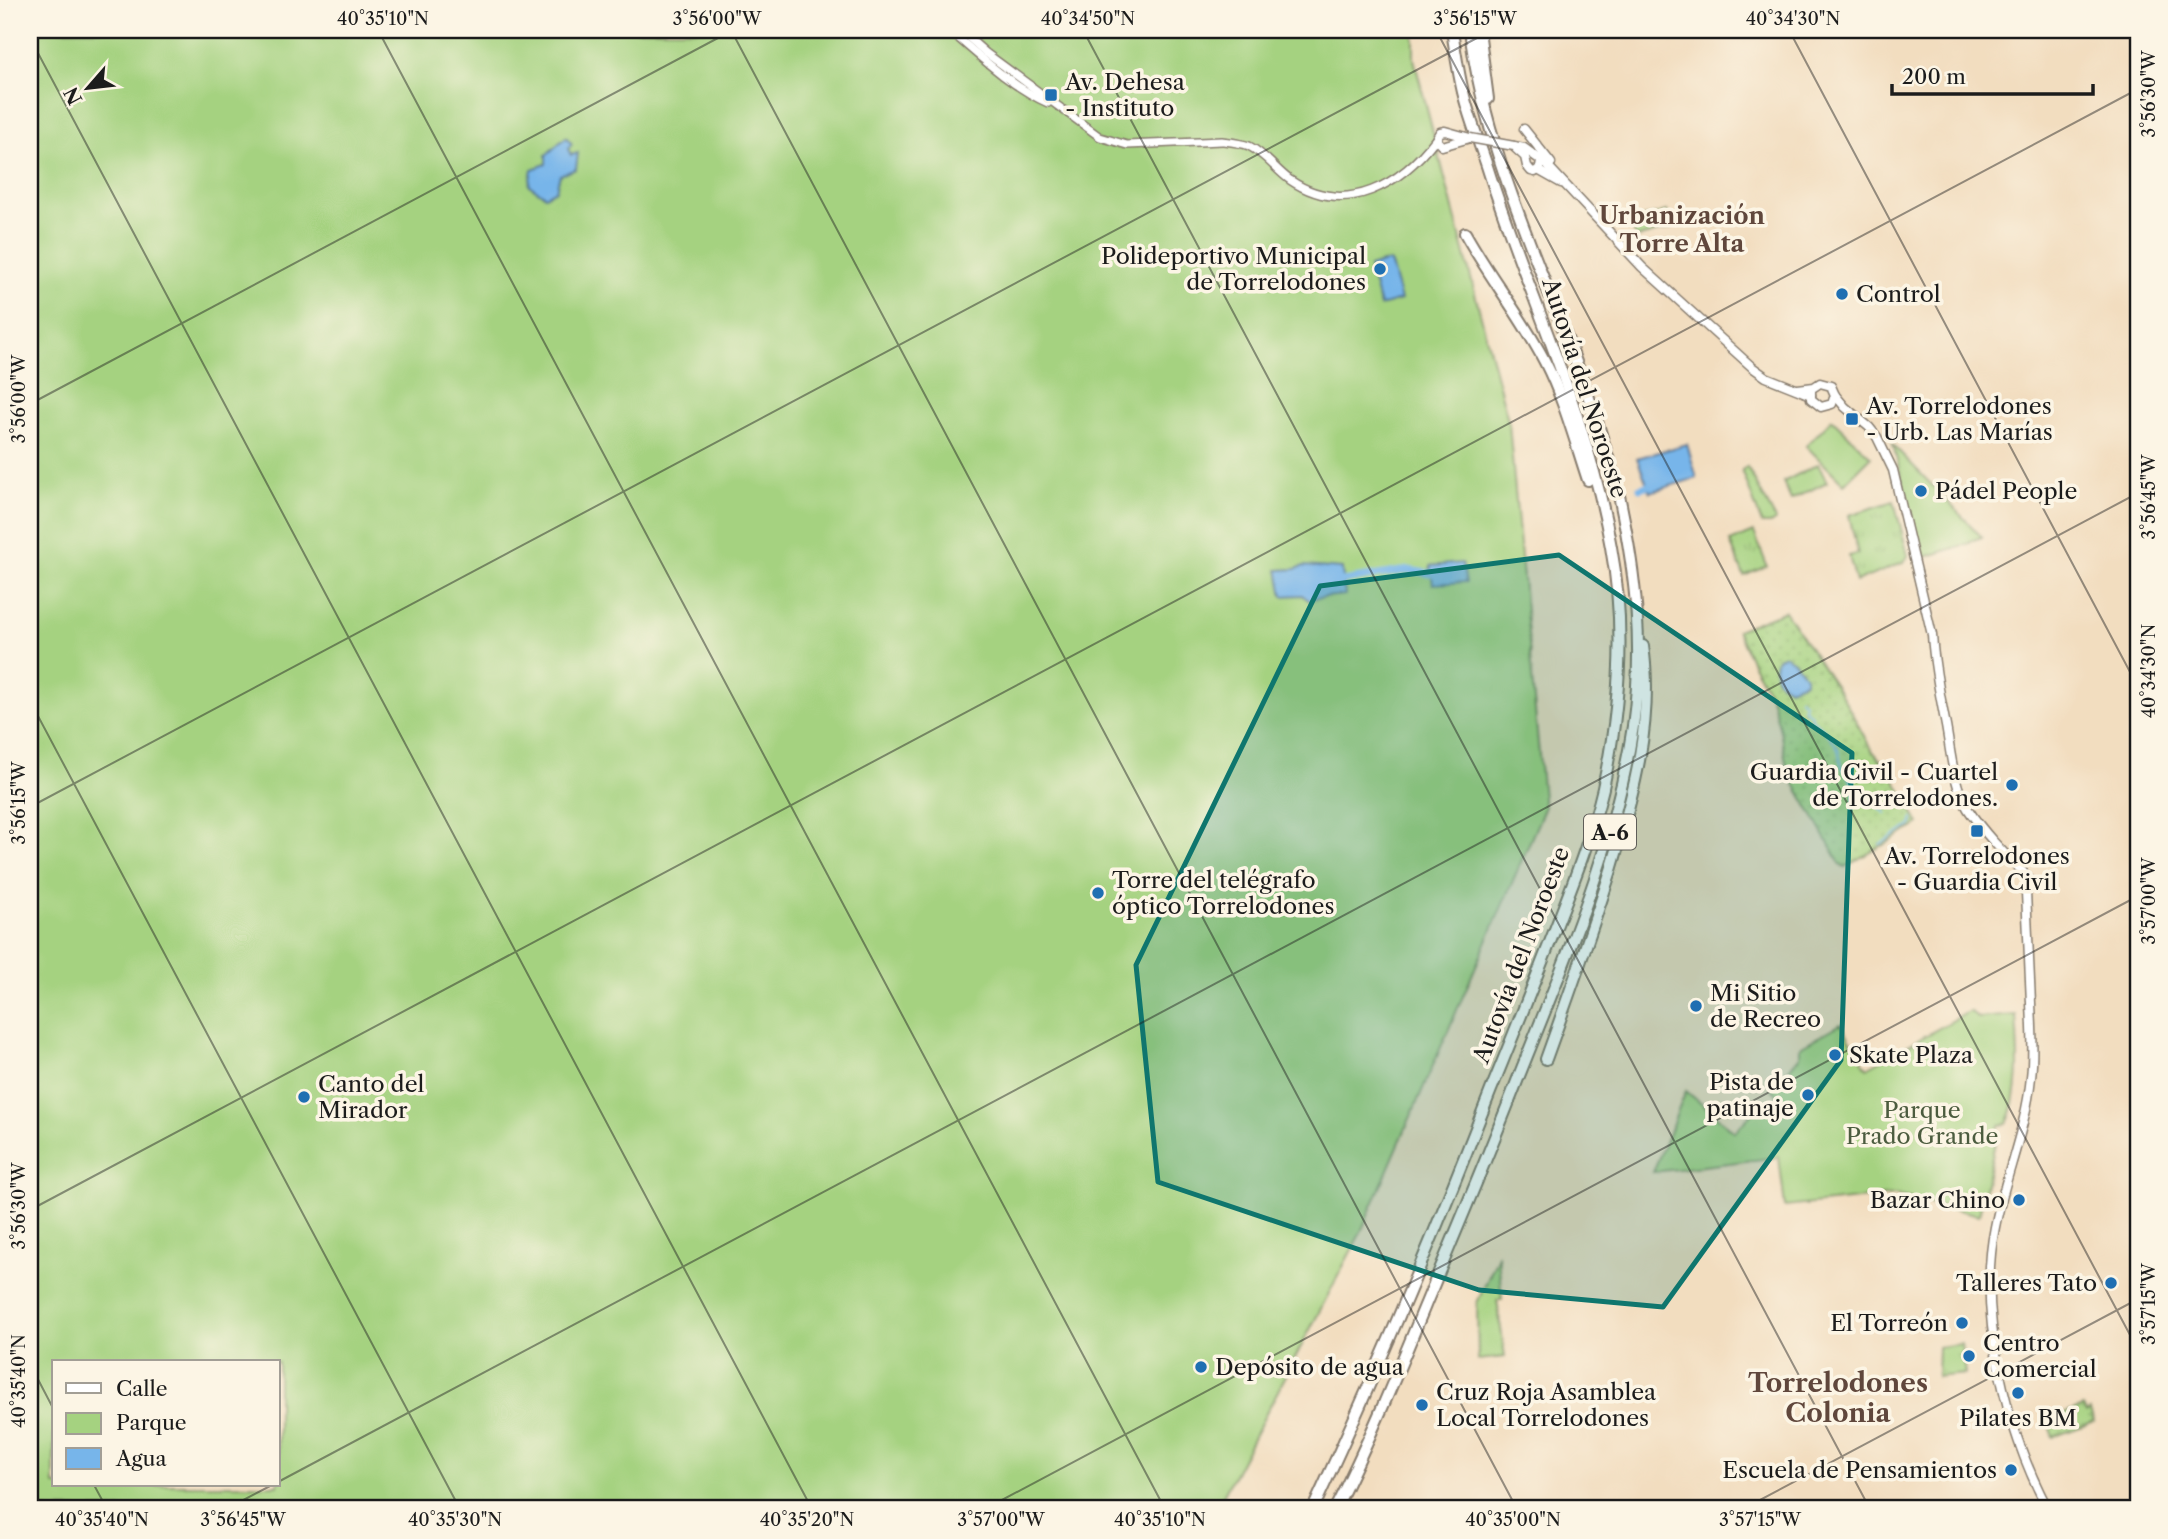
<svg xmlns="http://www.w3.org/2000/svg" width="2168" height="1539" font-family="'Libre Caslon Text',serif">
	<style>
		.grass { fill: url(#grass-tufts); stroke: #60774e; stroke-width: 2 }
		.park { fill: #a5d280; stroke: #60774e; stroke-width: 2; fill-rule: evenodd }
		.garden { fill: url(#garden-dots); stroke: #60774e; stroke-width: 2 }
		.water { fill: #77b5ea; stroke: #4a6883; stroke-width: 2 }
		.lines { fill: none; stroke-linecap: round; stroke-linejoin: round }
		.stream { stroke: #77b5ea; stroke-width: 2 }
		.canal { stroke: #77b5ea; stroke-width: 7 }
		.tertiary-casing { stroke: #877c6e; stroke-width: 10 }
		.secondary-casing { stroke: #877c6e; stroke-width: 11 }
		.motorway-casing { stroke: #877c6e; stroke-width: 14 }
		.tertiary { stroke: #fff; stroke-width: 7 }
		.secondary { stroke: #fff; stroke-width: 8 }
		.motorway { stroke: #fff; stroke-width: 10 }
		.secondary-bridge-casing { stroke: #877c6e; stroke-width: 11; stroke-linecap: butt }
		.secondary-bridge { stroke: #fff; stroke-width: 8 }
		.marked { fill: #0f766e; fill-opacity: 0.2; stroke: #0f766e; stroke-width: 5; stroke-linejoin: round }
		.ticks { fill: none; stroke: #1c1c1c; stroke-width: 2; stroke-opacity: 0.45 }
		.poi-dot { fill: #1f6fb2; stroke: #fcf5e5; stroke-width: 2.5 }
		.labels { text-anchor: middle; dominant-baseline: central; stroke-width: 7; stroke-linejoin: round; paint-order: stroke }
		.shield { fill: #fcf5e5; stroke: #5f5d58; stroke-width: 2 }
		.shield-label { font-size: 21px; font-weight: bold; fill: #1c1c1c }
		.poi-label { font-size: 23px; fill: #1c1c1c; stroke: #fcf5e5; text-anchor: start }
		.street-label { font-size: 23px; fill: #1c1c1c; stroke: #fcf5e5 }
		.park-label { font-size: 23px; fill: #4c5c3f; stroke: #fcf5e5 }
		.neighbourhood-label { font-size: 24px; font-weight: bold; fill: #60473c; stroke: #fcf5e5 }
		.quarter-label { font-size: 26px; font-weight: bold; fill: #60473c; stroke: #fcf5e5 }
		.neatline { fill: none; stroke: #1c1c1c; stroke-width: 2.5 }
		.ticks-label { font-size: 18px; text-anchor: middle; fill: #1c1c1c }
	</style>
	<defs>
		<pattern id="grass-tufts" width="24" height="20" patternUnits="userSpaceOnUse" patternTransform="scale(1.75)"><rect width="24" height="20" fill="#a5d280"/><path d="M3 7l-1-3M5 7V3M7 7l1-3M15 17l-1-3M17 17v-4M19 17l1-3" fill="none" stroke="#8db46e"/></pattern>
		<pattern id="garden-dots" width="8" height="8" patternUnits="userSpaceOnUse" patternTransform="scale(1.75)"><rect width="8" height="8" fill="#a5d280"/><path d="M2 2h.1M6 6h.1" fill="none" stroke="#8db46e" stroke-width="1.8" stroke-linecap="round"/></pattern>
	</defs>
	<rect width="100%" height="100%" fill="#fcf5e5"/>
	<filter id="ink" filterUnits="userSpaceOnUse"><feTurbulence type="fractalNoise" baseFrequency=".0143" numOctaves="2"/><feDisplacementMap in="SourceGraphic" scale="14" xChannelSelector="R" yChannelSelector="G"/><feConvolveMatrix kernelMatrix="1 2 1 2 8 2 1 2 1" color-interpolation-filters="sRGB"/></filter>
	<filter id="wash" filterUnits="userSpaceOnUse"><feTurbulence type="fractalNoise" baseFrequency=".00686" numOctaves="4" result="noise"/><feDisplacementMap in="SourceGraphic" scale="28" xChannelSelector="R" yChannelSelector="G"/><feGaussianBlur stdDeviation="1.57" result="paint"/><feColorMatrix in="noise" values="0 0 0 0 0 0 0 0 0 0 0 0 0 0 0 0 0 1.4 0 .05"/><feComposite in="paint" operator="in"/></filter>
	<g filter="url(#wash)">
		<rect width="100%" height="100%" fill="#f2ddbf"/>
		<g class="grass">
			<path d="M1894 501 1908 556 1902 563 1856 582 1849 556 1858 554 1849 515Z"/>
			<path d="M1754 532 1767 566 1744 576 1730 542Z"/>
			<path d="M1961 1344 1965 1374 1937 1377 1938 1347Z"/>
		</g>
		<g class="park">
			<path d="M30 30H1414V59L1509 424 1544 809 1360 1234 1216 1509H30ZM54 1362H278V1485H54Z"/>
			<path d="M1667 211 1672 228 1636 238 1631 221Z"/>
			<path d="M1832 419 1871 457 1844 484 1806 446Z"/>
			<path d="M1893 445 1982 537 1970 541V543L1922 558Z"/>
			<path d="M1818 464 1827 482 1791 500 1783 482Z"/>
			<path d="M1747 467 1776 520 1770 524H1762L1742 470Z"/>
			<path d="M1970 1011 1978 1018 2016 1015C2018 1050 2022 1091 2007 1124L1999 1125 1979 1215 1895 1195 1785 1207 1779 1157 1653 1172 1686 1091 1735 1132 1760 1104 1769 1112 1781 1098 1772 1089 1800 1056V1047L1841 1024 1867 1068Z"/>
			<path d="M1498 1256 1502 1299 1497 1300 1505 1357 1478 1360 1477 1303Z"/>
		</g>
		<g class="garden">
			<path d="M1785 611 1844 699 1871 749 1892 774 1919 824 1845 867 1841 865 1788 772 1779 726 1771 697 1752 663 1737 630Z"/>
			<path d="M2083 1407 2086 1413 2090 1411 2094 1422 2053 1437 2047 1420Z"/>
		</g>
		<g class="water">
			<path d="M566 137 572 144 568 149 571 155 578 153 576 169 560 175 556 190 545 196 529 185 532 169 546 164V155Z"/>
			<path d="M1390 261 1401 300 1380 306 1369 267Z"/>
			<path d="M1687 444 1697 478 1650 492 1637 458Z"/>
			<path d="M1462 563 1466 582 1433 584 1430 566Z"/>
			<path d="M1304 566 1342 569 1345 595 1315 598 1310 601 1302 595 1283 596 1278 570 1295 569Z"/>
			<path d="M1784 655 1793 660 1805 676V682L1789 688C1775 682 1772 673 1777 658Z"/>
		</g>
		<g class="lines">
			<g class="stream">
				<path d="M1800 698 1804 703V709L1811 715 1812 720C1823 727 1832 737 1838 749 1840 756 1840 764 1844 770 1852 781 1859 791 1864 803L1877 805 1886 813"/>
				<path d="M1880 844 1911 826 1913 819"/>
			</g>
			<g class="canal">
				<path d="M1640 488 1656 483"/>
				<path d="M1343 581 1408 570 1439 575"/>
			</g>
		</g>
	</g>
	<g filter="url(#ink)">
		<g class="lines">
			<defs>
				<g id="tertiary">
					<path d="M949 30C978 55 1012 87 1048 103"/>
					<path d="M960 30 986 53 1100 137 1127 145 1222 141C1231 142 1241 143 1249 146 1265 154 1276 170 1290 180 1346 218 1402 184 1437 137"/>
				</g>
				<g id="secondary">
					<path d="M1524 129 1551 163"/>
					<path d="M1445 131 1470 138 1442 146 1437 141V137L1440 132Z"/>
					<path d="M1514 146 1524 148 1546 164 1642 267 1752 367 1766 377 1811 395"/>
					<path d="M1514 147 1525 157 1527 166 1531 171 1535 172 1540 168 1541 162 1539 158"/>
					<path d="M1538 170 1561 183"/>
					<path d="M1798 389 1814 387 1820 383 1831 386 1835 395 1845 407 1869 427 1877 437 1893 470 1932 635C1934 666 1940 696 1946 726 1951 753 1953 785 1968 809 1985 835 2007 856 2028 877L2026 892C2028 929 2029 966 2031 1003 2032 1028 2034 1053 2031 1077 2026 1129 2005 1176 1995 1227 1977 1314 2007 1432 2048 1509"/>
					<path d="M1811 391V399L1821 407 1832 404 1835 395"/>
				</g>
				<g id="motorway">
					<path d="M1479 30 1488 99"/>
					<path d="M1465 233C1490 278 1522 317 1545 362 1564 399 1575 441 1588 480"/>
					<path d="M1546 1059C1569 995 1592 931 1612 867 1633 797 1654 720 1643 646"/>
					<path d="M1313 1509C1377 1372 1436 1231 1491 1090 1512 1039 1532 988 1552 937 1571 888 1591 839 1603 788 1620 709 1626 627 1611 547 1588 415 1527 293 1487 166 1479 142 1469 117 1463 92 1458 71 1455 50 1452 30"/>
					<path d="M1335 1509C1368 1444 1396 1376 1424 1308 1456 1231 1489 1154 1519 1076 1564 962 1615 848 1633 726 1644 648 1636 577 1620 500 1616 482 1610 465 1605 447 1564 309 1487 173 1470 30"/>
				</g>
			</defs>
			<use href="#tertiary" class="tertiary-casing"/>
			<use href="#secondary" class="secondary-casing"/>
			<use href="#motorway" class="motorway-casing"/>
			<use href="#tertiary" class="tertiary"/>
			<use href="#secondary" class="secondary"/>
			<use href="#motorway" class="motorway"/>
			<defs>
				<path id="secondary-bridge" d="M1470 138 1514 146"/>
			</defs>
			<use href="#secondary-bridge" class="secondary-bridge-casing"/>
			<use href="#secondary-bridge" class="secondary-bridge"/>
		</g>
	</g>
	<path class="marked" d="M1559 555 1852 753 1841 1060 1663 1307 1479 1290 1158 1182 1136 965 1320 586Z"/>
	<path class="ticks" d="M378 30 1165 1509M731 30 1517 1509M1083 30 1870 1509M1436 30 2138 1350M1789 30 2138 687M30 38 812 1509M30 404 733 30M30 701 460 1509M30 807 1492 30M30 1210 2138 89M30 1364 54 1410M278 1482 2138 493M94 1485 107 1509M226 1509 272 1485M985 1509 2138 896M1743 1509 2138 1299"/>
	<g class="poi-dot">
		<rect x="1044" y="88" width="14" height="14" rx="3.5"/>
		<circle cx="1380" cy="269" r="7"/>
		<circle cx="1842" cy="294" r="7"/>
		<rect x="1845" y="412" width="14" height="14" rx="3.5"/>
		<circle cx="1921" cy="491" r="7"/>
		<circle cx="2012" cy="785" r="7"/>
		<rect x="1970" y="824" width="14" height="14" rx="3.5"/>
		<circle cx="1098" cy="893" r="7"/>
		<circle cx="1696" cy="1006" r="7"/>
		<circle cx="1835" cy="1055" r="7"/>
		<circle cx="1808" cy="1095" r="7"/>
		<circle cx="304" cy="1097" r="7"/>
		<circle cx="2019" cy="1200" r="7"/>
		<circle cx="2111" cy="1283" r="7"/>
		<circle cx="1962" cy="1323" r="7"/>
		<circle cx="1969" cy="1356" r="7"/>
		<circle cx="1201" cy="1367" r="7"/>
		<circle cx="2018" cy="1393" r="7"/>
		<circle cx="1422" cy="1405" r="7"/>
		<circle cx="2011" cy="1470" r="7"/>
	</g>
	<g class="labels">
		<rect class="shield" x="1584" y="814.5" width="52" height="35" rx="5"/>
		<g class="shield-label">
			<text x="1610" y="832">A-6</text>
		</g>
		<g class="poi-label">
			<text x="1065" y="82">Av. Dehesa<tspan x="1065" dy="26">- Instituto</tspan></text>
			<text x="1366" y="256" text-anchor="end">Polideportivo Municipal<tspan x="1366" dy="26">de Torrelodones</tspan></text>
			<text x="1856" y="294">Control</text>
			<text x="1866" y="406">Av. Torrelodones<tspan x="1866" dy="26">- Urb. Las Marías</tspan></text>
			<text x="1935" y="491">Pádel People</text>
			<text x="1998" y="772" text-anchor="end">Guardia Civil - Cuartel<tspan x="1998" dy="26">de Torrelodones.</tspan></text>
			<text x="1977" y="856" text-anchor="middle">Av. Torrelodones<tspan x="1977" dy="26">- Guardia Civil</tspan></text>
			<text x="1112" y="880">Torre del telégrafo<tspan x="1112" dy="26">óptico Torrelodones</tspan></text>
			<text x="1710" y="993">Mi Sitio<tspan x="1710" dy="26">de Recreo</tspan></text>
			<text x="1849" y="1055">Skate Plaza</text>
			<text x="1794" y="1082" text-anchor="end">Pista de<tspan x="1794" dy="26">patinaje</tspan></text>
			<text x="318" y="1084">Canto del<tspan x="318" dy="26">Mirador</tspan></text>
			<text x="2005" y="1200" text-anchor="end">Bazar Chino</text>
			<text x="2097" y="1283" text-anchor="end">Talleres Tato</text>
			<text x="1948" y="1323" text-anchor="end">El Torreón</text>
			<text x="1983" y="1343">Centro<tspan x="1983" dy="26">Comercial</tspan></text>
			<text x="1215" y="1367">Depósito de agua</text>
			<text x="1436" y="1392">Cruz Roja Asamblea<tspan x="1436" dy="26">Local Torrelodones</tspan></text>
			<text x="2018" y="1418" text-anchor="middle">Pilates BM</text>
			<text x="1997" y="1470" text-anchor="end">Escuela de Pensamientos</text>
		</g>
		<g class="street-label">
			<text transform="translate(1585 388) rotate(72)">Autovía del Noroeste</text>
			<text transform="translate(1521 955) rotate(-69)">Autovía del Noroeste</text>
		</g>
		<g class="park-label">
			<text x="1922" y="1110">Parque<tspan x="1922" dy="26">Prado Grande</tspan></text>
		</g>
		<g class="neighbourhood-label">
			<text x="1682" y="215">Urbanización<tspan x="1682" dy="28">Torre Alta</tspan></text>
		</g>
		<g class="quarter-label">
			<text x="1838" y="1383">Torrelodones<tspan x="1838" dy="30">Colonia</tspan></text>
		</g>
	</g>
	<rect width="2168" height="1539" fill="none" stroke="#fcf5e5" stroke-width="77"/>
	<rect x="52" y="1360" width="228" height="126" fill="#fcf5e5" stroke="#a29e95" stroke-width="2"/>
	<rect x="66" y="1383" width="35" height="10" fill="#ffffff" stroke="#a29e95" stroke-width="2"/>
	<text x="116" y="1396" font-size="21" fill="#1c1c1c">Calle</text>
	<rect x="66" y="1413" width="35" height="21" fill="#a5d280" stroke="#a29e95" stroke-width="2"/>
	<text x="116" y="1430" font-size="21" fill="#1c1c1c">Parque</text>
	<rect x="66" y="1448" width="35" height="21" fill="#77b5ea" stroke="#a29e95" stroke-width="2"/>
	<text x="116" y="1466" font-size="21" fill="#1c1c1c">Agua</text>
	<g transform="translate(88 88) rotate(242)" stroke="#fcf5e5" stroke-width="5" paint-order="stroke">
	<path d="M0-5L12 26L0 18L-12 26Z" fill="#1c1c1c"/>
	<text y="-10" font-size="19" font-weight="bold" text-anchor="middle" fill="#1c1c1c">N</text>
	</g>
	<path d="M1892 84v10h201v-10" fill="none" stroke="#1c1c1c" stroke-width="3.5"/>
	<text x="1902" y="84" font-size="21" fill="#1c1c1c" stroke="#fcf5e5" stroke-width="5" paint-order="stroke">200 m</text>
	<rect x="38" y="38" width="2092" height="1462" class="neatline"/>
	<g class="ticks-label">
		<text x="383" y="25">40°35'10"N</text>
		<text x="717" y="25">3°56'00"W</text>
		<text x="1088" y="25">40°34'50"N</text>
		<text x="1475" y="25">3°56'15"W</text>
		<text x="1793" y="25">40°34'30"N</text>
		<text transform="translate(2149 94) rotate(-90)" y="6">3°56'30"W</text>
		<text transform="translate(19 399) rotate(-90)" y="6">3°56'00"W</text>
		<text transform="translate(2149 497) rotate(-90)" y="6">3°56'45"W</text>
		<text transform="translate(2149 671) rotate(-90)" y="6">40°34'30"N</text>
		<text transform="translate(19 803) rotate(-90)" y="6">3°56'15"W</text>
		<text transform="translate(2149 901) rotate(-90)" y="6">3°57'00"W</text>
		<text transform="translate(19 1206) rotate(-90)" y="6">3°56'30"W</text>
		<text transform="translate(2149 1304) rotate(-90)" y="6">3°57'15"W</text>
		<text transform="translate(19 1381) rotate(-90)" y="6">40°35'40"N</text>
		<text x="102" y="1526">40°35'40"N</text>
		<text x="243" y="1526">3°56'45"W</text>
		<text x="455" y="1526">40°35'30"N</text>
		<text x="807" y="1526">40°35'20"N</text>
		<text x="1001" y="1526">3°57'00"W</text>
		<text x="1160" y="1526">40°35'10"N</text>
		<text x="1513" y="1526">40°35'00"N</text>
		<text x="1760" y="1526">3°57'15"W</text>
	</g>
</svg>
